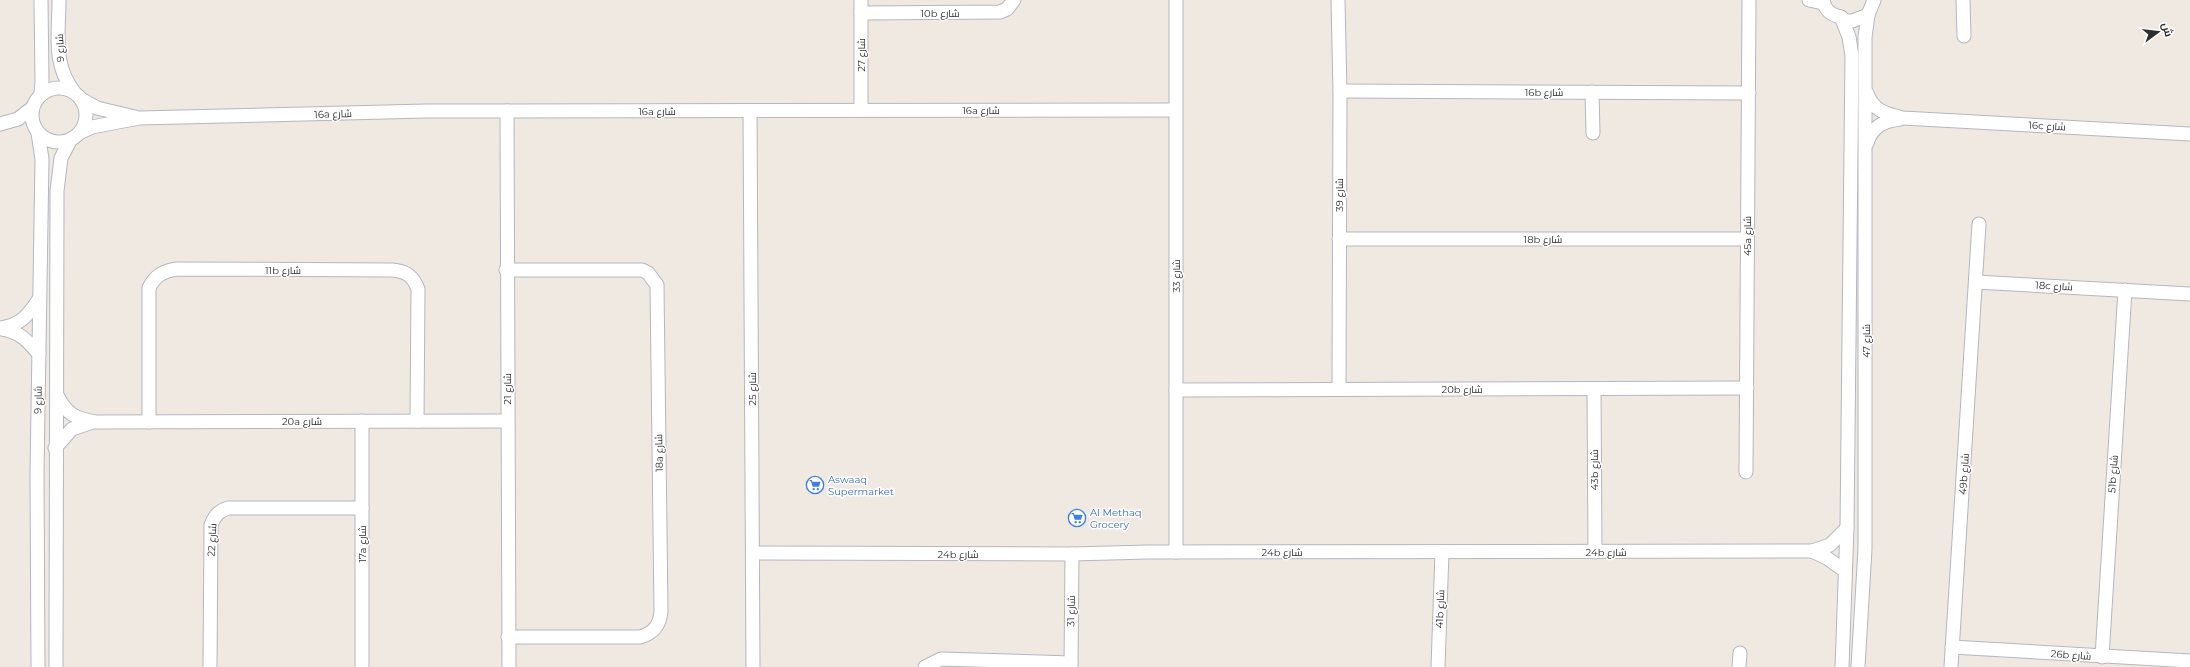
<svg xmlns="http://www.w3.org/2000/svg" width="2190" height="667" font-family="Montserrat,Cairo,sans-serif">
	<style>
		.lines { fill: none; stroke-linecap: round; stroke-linejoin: round }
		.minor-casing { stroke: #b4b7c1; stroke-width: 15 }
		.minor { stroke: #fff; stroke-width: 13 }
		.labels { text-anchor: middle; dominant-baseline: central; stroke-width: 3; stroke-linejoin: round; paint-order: stroke }
		.street-label { font-size: 10px; fill: #2e2e2e; stroke: #fff }
		.shop-label { font-size: 10px; fill: #366cbe; stroke: #fff; text-anchor: start }
	</style>
	<rect width="100%" height="100%" fill="#efe9e1"/>
	<g class="lines">
		<defs>
			<g id="minor">
				<path d="M41 0 42 81 41 94"/>
				<path d="M59 0C59 34 52 63 74 92"/>
				<path d="M861 0V110"/>
				<path d="M1176 0V552"/>
				<path d="M1338 0 1340 91 1339 389"/>
				<path d="M1809 0 1823 3"/>
				<path d="M1823 0C1825 11 1831 15 1841 17L1845 21H1852L1868 15 1874 0"/>
				<path d="M1963 0 1964 36"/>
				<path d="M861 13 1000 12 1007 9 1014 0"/>
				<path d="M1841 17 1849 37 1852 56 1847 528 1842 667"/>
				<circle cx="59" cy="115" r="27"/>
				<path d="M1340 91 1749 93"/>
				<path d="M1592 92 1593 133"/>
				<path d="M1867 93C1873 111 1886 114 1903 118L2190 134"/>
				<path d="M81 99 97 108 135 117"/>
				<path d="M507 111 509 667"/>
				<path d="M750 111 753 667"/>
				<path d="M0 124 18 119 32 108"/>
				<path d="M79 133 92 127 139 118 426 111 1175 110"/>
				<path d="M1867 143C1872 127 1883 121 1900 119"/>
				<path d="M1339 239H1747"/>
				<path d="M506 270H642L648 273 657 285 661 611C660 625 654 633 640 637H508"/>
				<path d="M1976 282 2190 294"/>
				<path d="M0 328C20 325 28 316 39 299"/>
				<path d="M2 329C20 332 27 340 39 354"/>
				<path d="M1594 389 1595 552"/>
				<path d="M1176 390 1747 388"/>
				<path d="M57 395C66 414 76 419 96 422L507 421"/>
				<path d="M362 421V667"/>
				<path d="M149 422V288C155 275 164 271 177 269L392 270C406 271 413 276 418 289L417 421"/>
				<path d="M55 448 72 429 90 423"/>
				<path d="M1746 472 1749 0"/>
				<path d="M1812 551 1827 558 1845 571"/>
				<path d="M753 553 1072 554 1148 552 1812 551 1830 545 1847 528"/>
				<path d="M1952 647 2190 661"/>
				<path d="M2102 657 2125 290"/>
				<path d="M38 667 37 473 42 159 38 133"/>
				<path d="M56 667 57 191 61 158 71 139"/>
				<path d="M210 667 211 525C215 515 219 511 228 508H362"/>
				<path d="M925 667 941 659 1071 663"/>
				<path d="M1071 667 1072 554"/>
				<path d="M1438 667 1442 552"/>
				<path d="M1739 667 1740 653"/>
				<path d="M1858 667 1865 549V37L1868 15"/>
				<path d="M1951 667 1979 224"/>
			</g>
		</defs>
		<use href="#minor" class="minor-casing"/>
		<use href="#minor" class="minor"/>
	</g>
	<defs>
		<symbol id="supermarket-ring" viewBox="-11 -11 22 22"><circle r="9.5" fill="#fff" stroke="#3f7fe0" stroke-width="1.5"/><path d="M-6-5.5h2.5l.6 2H6L4.5 2H-2.5L-4.4-4H-6ZM-1.5 3.2a1.3 1.3 0 1 0 .1 0ZM3 3.2a1.3 1.3 0 1 0 .1 0Z" fill="#3f7fe0"/></symbol>
	</defs>
	<g fill-rule="evenodd">
		<use href="#supermarket-ring" x="805" y="475" width="20" height="20"/>
		<use href="#supermarket-ring" x="1067" y="508" width="20" height="20"/>
	</g>
	<g class="labels">
		<g class="street-label">
			<text x="940" y="13">10b شارع</text>
			<text transform="translate(60 48) rotate(-92)">شارع 9</text>
			<text transform="translate(861 55) rotate(-90)">شارع 27</text>
			<text x="1544" y="92">16b شارع</text>
			<text x="981" y="110">16a شارع</text>
			<text x="657" y="111">16a شارع</text>
			<text transform="translate(333 114) rotate(-2)">16a شارع</text>
			<text transform="translate(2047 126) rotate(3)">16c شارع</text>
			<text transform="translate(1339 195) rotate(-90)">شارع 39</text>
			<text transform="translate(1747 236) rotate(-90)">45a شارع</text>
			<text x="1543" y="239">18b شارع</text>
			<text x="283" y="270">11b شارع</text>
			<text transform="translate(1176 276) rotate(-90)">شارع 33</text>
			<text transform="translate(2054 286) rotate(3)">18c شارع</text>
			<text transform="translate(1866 341) rotate(-90)">شارع 47</text>
			<text transform="translate(507 389) rotate(-90)">شارع 21</text>
			<text transform="translate(752 389) rotate(-90)">شارع 25</text>
			<text x="1462" y="389">20b شارع</text>
			<text transform="translate(38 400) rotate(-89)">شارع 9</text>
			<text x="302" y="421">20a شارع</text>
			<text transform="translate(659 453) rotate(-91)">18a شارع</text>
			<text transform="translate(1594 470) rotate(-90)">43b شارع</text>
			<text transform="translate(1964 474) rotate(-86)">49b شارع</text>
			<text transform="translate(2113 474) rotate(-86)">51b شارع</text>
			<text transform="translate(212 540) rotate(-87)">شارع 22</text>
			<text transform="translate(362 544) rotate(-90)">17a شارع</text>
			<text x="1282" y="552">24b شارع</text>
			<text x="1606" y="552">24b شارع</text>
			<text x="958" y="554">24b شارع</text>
			<text transform="translate(1440 609) rotate(-88)">41b شارع</text>
			<text transform="translate(1071 611) rotate(-89)">شارع 31</text>
			<text transform="translate(2071 655) rotate(4)">26b شارع</text>
		</g>
		<g class="shop-label">
			<text x="828" y="479">Aswaaq<tspan x="828" dy="12">Supermarket</tspan></text>
			<text x="1090" y="512">Al Methaq<tspan x="1090" dy="12">Grocery</tspan></text>
		</g>
	</g>
	<g transform="translate(2158 32) rotate(75)" stroke="#ffffff" stroke-width="3" paint-order="stroke">
	<path d="M0-3L7 15L0 10L-7 15Z" fill="#2e2e2e"/>
	<text y="-6" font-size="11" font-weight="bold" text-anchor="middle" fill="#2e2e2e">ش</text>
	</g>
</svg>
